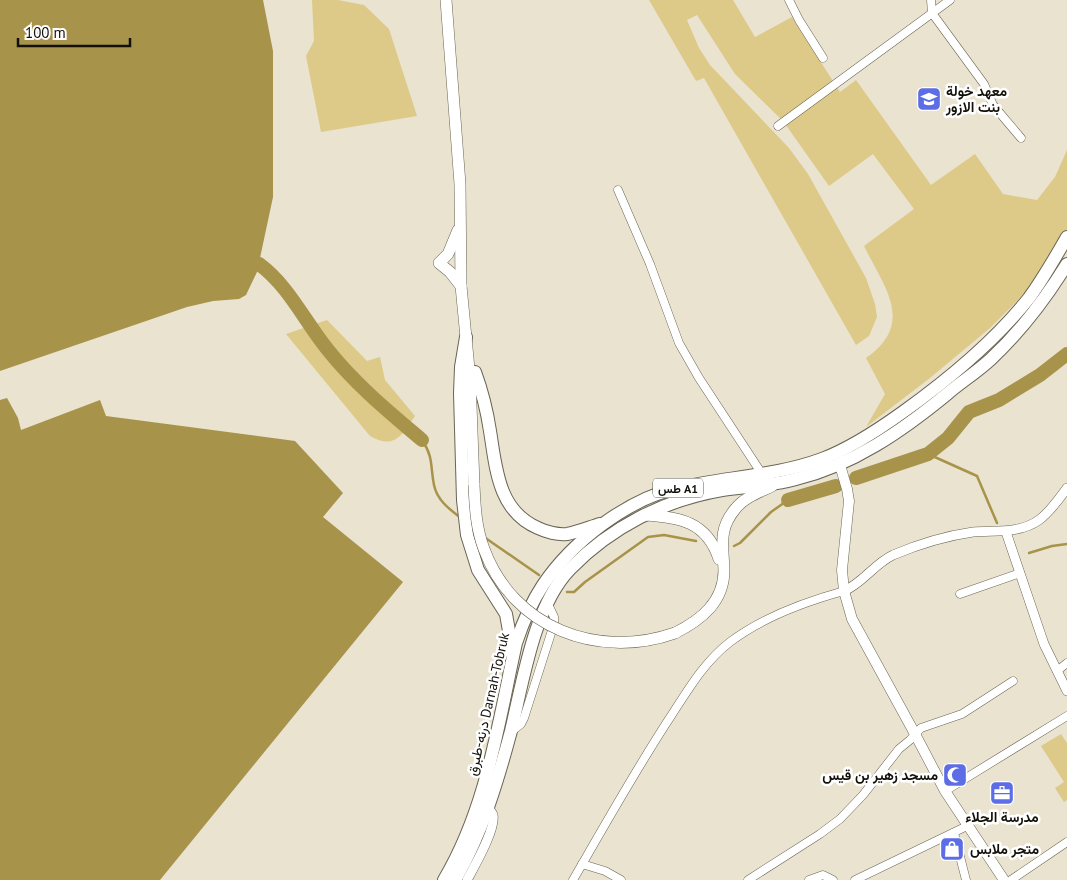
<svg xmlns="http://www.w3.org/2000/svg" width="1067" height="880" font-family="'PT Sans',Vazirmatn,sans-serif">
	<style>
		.green { fill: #ddca88 }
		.water { fill: #a8934a }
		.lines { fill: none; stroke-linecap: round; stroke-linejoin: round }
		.stream { stroke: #a8934a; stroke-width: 2.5 }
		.river { stroke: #a8934a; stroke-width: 14 }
		.minor-casing { stroke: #696453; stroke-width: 9 }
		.tertiary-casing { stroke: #696453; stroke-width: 10 }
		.secondary-casing { stroke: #696453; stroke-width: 11 }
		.primary-casing { stroke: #696453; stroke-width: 12 }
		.trunk-casing { stroke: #696453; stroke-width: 14 }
		.minor { stroke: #fff; stroke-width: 8 }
		.tertiary { stroke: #fff; stroke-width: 9 }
		.secondary { stroke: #fff; stroke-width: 10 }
		.primary { stroke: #fff; stroke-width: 11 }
		.trunk { stroke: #fff; stroke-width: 12 }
		.primary-bridge-casing { stroke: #696453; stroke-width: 12; stroke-linecap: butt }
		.primary-bridge { stroke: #fff; stroke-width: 11 }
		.labels { text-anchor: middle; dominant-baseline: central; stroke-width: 5; stroke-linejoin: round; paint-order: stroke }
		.shield { fill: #fff; stroke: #595853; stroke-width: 1 }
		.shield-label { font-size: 12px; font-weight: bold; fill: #121009 }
		.poi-label { font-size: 14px; font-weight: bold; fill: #121009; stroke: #fff; text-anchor: start }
		.street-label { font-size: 14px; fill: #121009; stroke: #fff }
	</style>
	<rect width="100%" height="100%" fill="#e9e3d0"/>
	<g class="green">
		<path d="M312 0H338L364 5 389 29 417 116 321 132 306 56 314 41Z"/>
		<path d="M649 0H733L755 37 792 17 840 92 856 80 931 185 975 154 1003 194 1037 200 1055 177 1067 150V229L1053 256 1039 277 1017 301 990 328 930 378 866 427 885 394 866 358C916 323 884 287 864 246L914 209 873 154 829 186 783 121 735 74 697 15 687 20 699 48 710 65 789 148 808 174 866 278 875 304 877 317 869 336 856 345 704 78 696 81Z"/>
		<path d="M327 320 367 361 380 357 385 380 415 416C402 435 395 450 370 436L286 334Z"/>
		<path d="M1061 734 1067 743V800L1064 802 1055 788 1064 782 1041 746Z"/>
	</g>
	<g class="water">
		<path d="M0 0H263L273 51V197L257 272 246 295 239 299 213 301 187 307 0 371Z"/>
		<path d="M7 398 18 418 21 430 100 400 106 416 295 441 343 493 323 517 403 582 160 880H0V400Z"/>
	</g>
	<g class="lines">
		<g class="stream">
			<path d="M422 440C434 458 430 466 434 485 437 500 449 509 461 518"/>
			<path d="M928 454 977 476 997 523"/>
			<path d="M484 537 539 575"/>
			<path d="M734 546 740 543 771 512 788 500"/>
			<path d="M1029 553 1052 546 1067 544"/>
			<path d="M567 592H574L585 582 648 537 664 535 696 541"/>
		</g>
		<g class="river">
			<path d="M259 264C289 286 305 322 328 350 355 384 389 412 422 440"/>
			<path d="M856 478 928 454 948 438 969 412 999 400 1040 375 1067 354"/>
			<path d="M788 500 836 486"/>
		</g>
		<defs>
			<g id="minor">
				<path d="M789 0 799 20 823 58"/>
				<path d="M931 0 932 13 984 84 993 105 1021 138"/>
				<path d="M778 126 950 0"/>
				<path d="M618 190 650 264 679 343 699 378 762 474"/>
				<path d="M960 594 1020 573"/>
				<path d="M1057 671 1067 663"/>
				<path d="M512 731 521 724 524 718 554 624V617L547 602"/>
				<path d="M945 791 1067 716"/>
				<path d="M954 833 966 880"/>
				<path d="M582 864 605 871 621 880"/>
				<path d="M573 880C605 825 636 769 671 716 688 690 704 662 730 642 763 617 804 602 844 591"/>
				<path d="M748 880 820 834 840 819 863 795 899 749 910 740 921 728 962 714 1013 681"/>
				<path d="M809 880 823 875 833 880"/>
				<path d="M855 880 967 826"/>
				<path d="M1011 880 1067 842"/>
			</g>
			<g id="tertiary">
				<path d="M1006 532 1044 644 1067 691"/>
				<path d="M844 591C863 583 874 564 893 555 919 544 945 536 973 532 996 530 1019 534 1039 520 1050 512 1059 499 1067 488"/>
				<path d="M467 880C474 867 496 829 493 815 492 812 491 811 488 809"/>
			</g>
			<path id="secondary" d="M840 465 847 489 849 501 842 570 844 591 852 619 915 734 945 791 1004 880"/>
			<g id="primary">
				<path d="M446 0 460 184 461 286 470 379 474 485"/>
				<path d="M458 230 448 254 439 263 450 272 461 286"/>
				<path d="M645 515C680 517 707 522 719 559"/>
				<path d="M675 633C701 620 724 602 724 570 723 545 718 529 736 508 745 497 760 492 772 486"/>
			</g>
			<g id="trunk">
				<path d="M466 337 461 367 460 393 463 500 467 535 478 570 506 614 509 631V651"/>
				<path d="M475 372C482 391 487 411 490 431 496 468 498 511 538 528 546 532 558 535 567 534 578 532 590 527 600 524"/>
				<path d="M444 880C487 808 498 724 516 643 523 622 531 603 543 585 572 542 627 499 678 488 726 477 776 476 822 459 851 448 878 430 903 412 949 379 994 342 1029 298 1043 279 1055 258 1067 237"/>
				<path d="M455 880C482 833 497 783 511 731 523 681 534 606 570 569 611 527 664 500 722 490 747 486 772 486 796 479 853 465 902 431 947 394 961 382 977 372 991 359 1021 331 1046 298 1067 264"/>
			</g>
		</defs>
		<use href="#minor" class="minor-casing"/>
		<use href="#tertiary" class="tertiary-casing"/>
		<use href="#secondary" class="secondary-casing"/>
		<use href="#primary" class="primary-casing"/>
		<use href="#trunk" class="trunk-casing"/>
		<use href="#minor" class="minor"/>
		<use href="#tertiary" class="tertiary"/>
		<use href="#secondary" class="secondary"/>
		<use href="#primary" class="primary"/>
		<use href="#trunk" class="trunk"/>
		<defs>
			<path id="primary-bridge" d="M474 485C475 507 476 528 484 549 513 628 598 660 675 633"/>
		</defs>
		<use href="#primary-bridge" class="primary-bridge-casing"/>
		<use href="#primary-bridge" class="primary-bridge"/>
	</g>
	<defs>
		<symbol id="university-square" viewBox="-11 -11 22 22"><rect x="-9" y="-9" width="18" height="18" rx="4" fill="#5c6de5" stroke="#fff"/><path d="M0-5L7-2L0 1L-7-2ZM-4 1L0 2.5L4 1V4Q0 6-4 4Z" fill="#fff"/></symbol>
		<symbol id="mosque-square" viewBox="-11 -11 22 22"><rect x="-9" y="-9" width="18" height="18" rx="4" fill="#5c6de5" stroke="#fff"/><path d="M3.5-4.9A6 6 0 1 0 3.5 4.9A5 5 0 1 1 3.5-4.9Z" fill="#fff"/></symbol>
		<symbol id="office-square" viewBox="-11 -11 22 22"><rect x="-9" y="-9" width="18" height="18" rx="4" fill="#5c6de5" stroke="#fff"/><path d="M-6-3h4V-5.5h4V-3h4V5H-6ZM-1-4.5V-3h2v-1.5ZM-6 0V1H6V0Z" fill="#fff"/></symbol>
		<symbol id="shop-square" viewBox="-11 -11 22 22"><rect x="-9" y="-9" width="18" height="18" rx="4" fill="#5c6de5" stroke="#fff"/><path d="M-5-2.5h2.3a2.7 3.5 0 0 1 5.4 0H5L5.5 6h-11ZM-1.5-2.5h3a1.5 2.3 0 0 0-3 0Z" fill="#fff"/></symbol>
	</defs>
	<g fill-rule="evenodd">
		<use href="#university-square" x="915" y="85" width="28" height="28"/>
		<use href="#mosque-square" x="941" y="761" width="28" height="28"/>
		<use href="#office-square" x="988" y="779" width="28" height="28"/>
		<use href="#shop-square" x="938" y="835" width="28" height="28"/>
	</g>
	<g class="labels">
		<rect class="shield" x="653" y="478.5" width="50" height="19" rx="4"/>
		<g class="shield-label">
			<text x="678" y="488">طس A1</text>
		</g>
		<g class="poi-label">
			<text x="946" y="91">معهد خولة<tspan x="946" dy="16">بنت الازور</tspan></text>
			<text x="938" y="775" text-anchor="end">مسجد زهير بن قيس</text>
			<text x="1002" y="817" text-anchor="middle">مدرسة الجلاء</text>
			<text x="970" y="849">متجر ملابس</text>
		</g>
		<g class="street-label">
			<text transform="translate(488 704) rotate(-77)">درنه-طبرق Darnah-Tobruk</text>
		</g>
	</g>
	<path d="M18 38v8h112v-8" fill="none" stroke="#121009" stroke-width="2.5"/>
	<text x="25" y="38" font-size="15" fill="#121009" stroke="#ffffff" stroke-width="4" paint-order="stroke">100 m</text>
</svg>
